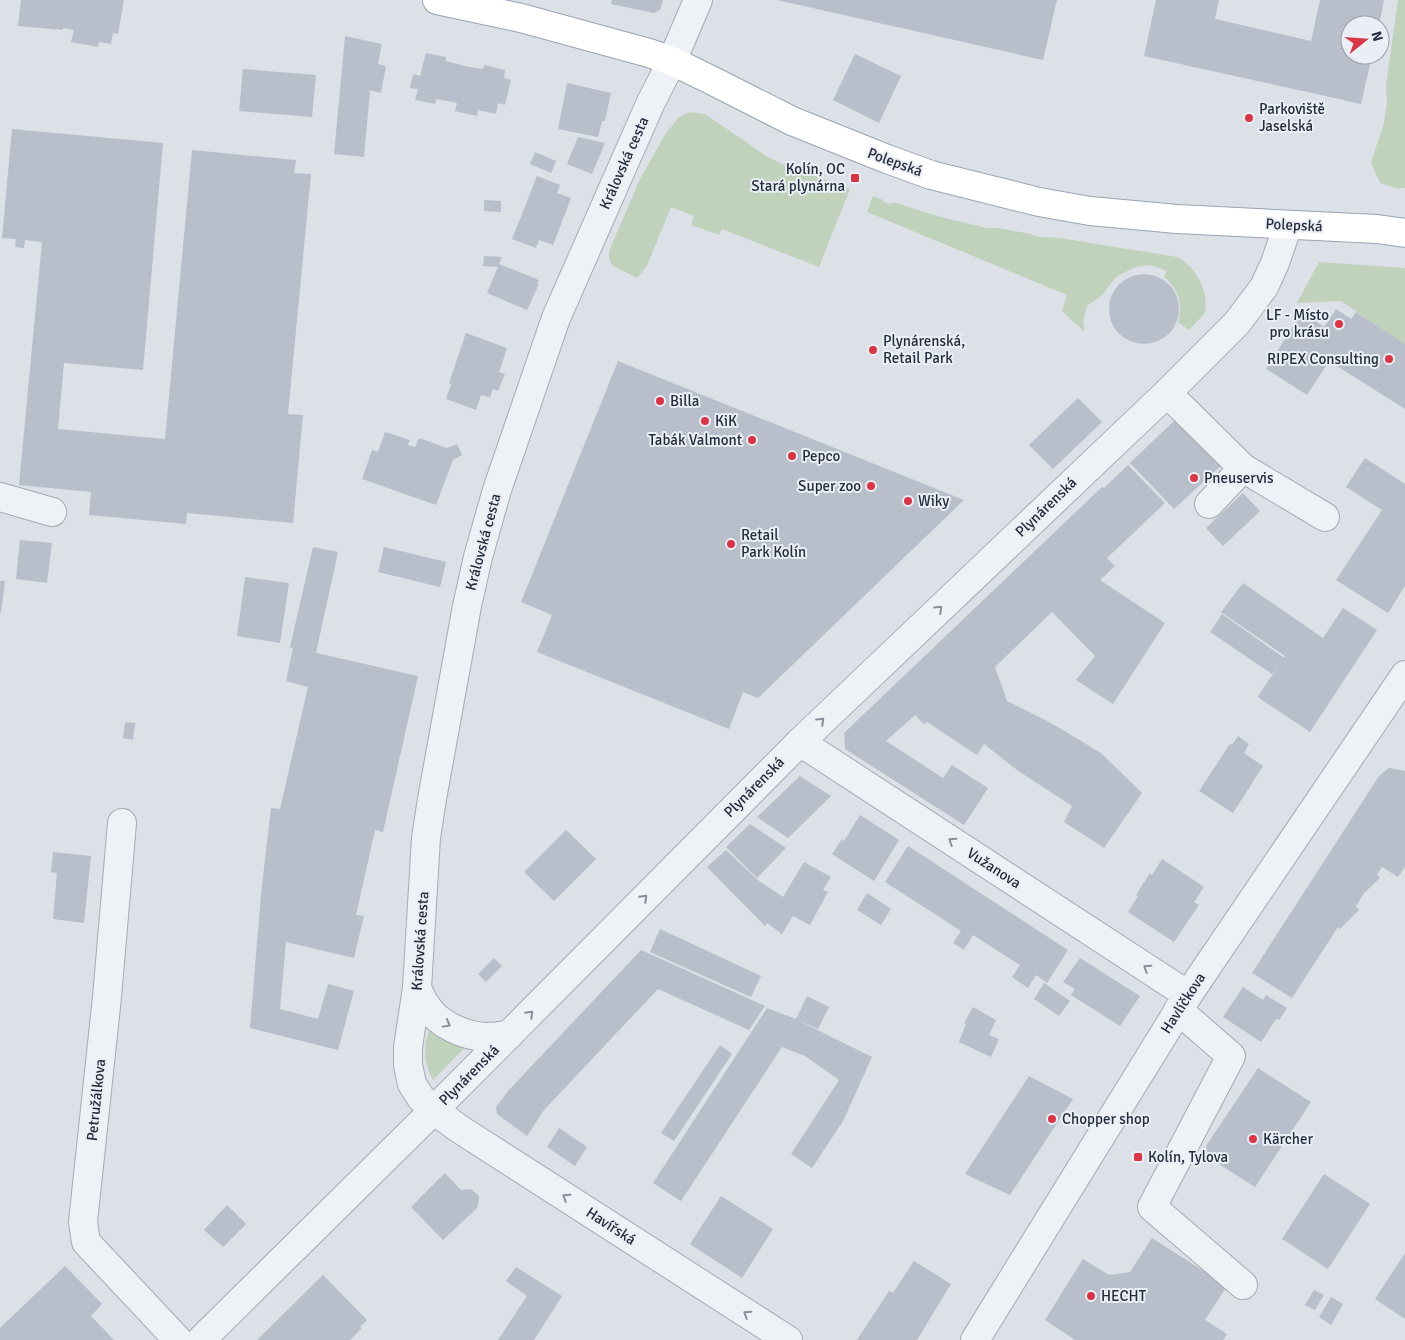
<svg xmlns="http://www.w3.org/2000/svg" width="1405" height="1340" font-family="Signika,sans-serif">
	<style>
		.green { fill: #c1d2bc }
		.building { fill: #b8beca }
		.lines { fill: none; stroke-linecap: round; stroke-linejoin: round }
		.minor-casing { stroke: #a5aab4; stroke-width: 30 }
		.major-casing { stroke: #9aa3b4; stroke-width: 30 }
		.minor { stroke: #eef1f5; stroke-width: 28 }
		.major { stroke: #fff; stroke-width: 28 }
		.oneway { stroke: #898f9a }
		.poi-dot { fill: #d83546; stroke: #ebeff5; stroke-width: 2 }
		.labels { text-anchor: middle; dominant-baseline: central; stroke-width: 4; stroke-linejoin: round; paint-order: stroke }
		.poi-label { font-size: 15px; fill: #242d3e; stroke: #ebeff5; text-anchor: start }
		.street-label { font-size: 15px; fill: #242d3e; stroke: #ebeff5 }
	</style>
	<rect width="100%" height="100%" fill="#dce0e7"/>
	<g class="green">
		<path d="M1398 0H1405V188H1396L1380 183 1371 163 1384 123 1387 102 1386 86Z"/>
		<path d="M690 112 705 114 766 156 780 163 850 189 819 267 722 229 719 235 691 225 694 216 671 207 647 266 637 278 613 266 609 259V251L640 179 666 133 679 117Z"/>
		<path d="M873 196 883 200V202L892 204 893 202 941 217 987 228H997L1031 234 1040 237 1060 238 1177 257C1197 267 1209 292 1205 313L1189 330 1178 322C1183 303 1179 290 1164 277L1167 271 1150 265 1135 267 1116 277 1102 295 1087 306 1083 322 1085 332 1062 311 1067 295 867 212Z"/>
		<path d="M1319 262 1405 268V345L1341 301 1297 303Z"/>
		<path d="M429 1031C440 1040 452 1044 467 1045L433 1080C425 1064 422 1048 429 1031Z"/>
	</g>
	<g class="building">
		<path d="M21 0H124L118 34 113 33 111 44 99 42 98 47 71 42 74 30 63 28V30L18 26Z"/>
		<path d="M612 0H663L660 10 654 13 611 4Z"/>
		<path d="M777 0H1057L1043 60Z"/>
		<path d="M1156 0H1219L1215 19 1311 41 1320 0H1384L1379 25H1350V55H1372L1361 104 1144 56Z"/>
		<path d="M345 36 382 44 378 64 386 66 381 93 364 89 370 91 364 157 334 154Z"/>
		<path d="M426 53 446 57V61L465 66 483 69 484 65 505 70 504 78 511 80 505 105 498 103 496 114 478 110 477 116 455 111 457 103 436 99 435 104 415 100 418 89 410 88 413 74 420 76Z"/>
		<path d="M855 54 901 76 879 123 833 100Z"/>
		<path d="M243 69 316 75 312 117 239 111Z"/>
		<path d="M567 83 611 93 605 121H602L598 137 558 129Z"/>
		<path d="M12 129 163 143 143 370 64 363 58 429 165 439 192 150 296 160 294 173 311 174 288 414 303 415 293 523 187 513 186 524 89 515 91 492 19 485 42 242 25 240 24 248 15 247 16 239 2 238Z"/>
		<path d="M578 137 605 143 592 174 567 164Z"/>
		<path d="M535 152 556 161 551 173 530 164Z"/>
		<path d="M537 176 560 185 557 193 571 198 553 245 539 240 536 248 512 239Z"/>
		<path d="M484 200 501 201V212L484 211Z"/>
		<path d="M484 256 502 257 499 264 539 280 537 284H539L527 310 487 293 498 267 483 266Z"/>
		<circle cx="1144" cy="309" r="35"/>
		<path d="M1336 309 1351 319 1356 312 1405 344V409L1329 361 1307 395 1266 369 1302 312 1324 327Z"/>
		<path d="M466 333 507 348 499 372 505 374 498 391 493 389 490 397 481 395 476 410 446 399 451 384 449 383Z"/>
		<path d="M618 361 964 500 758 698 743 692 729 729 537 652 552 615 521 602Z"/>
		<path d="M1078 398 1102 422 1053 469 1029 445Z"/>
		<path d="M1177 418 1223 464 1174 509 1130 463Z"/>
		<path d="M385 432 410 440 408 445 415 447 419 438 447 448 457 444 462 455 453 460 436 505 362 479 372 450 378 452Z"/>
		<path d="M1365 458 1405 484V586L1388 613 1336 580 1382 510 1346 487Z"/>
		<path d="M1128 465 1165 503 1107 558 1115 566 1100 580 1165 623 1113 704 1076 680 1095 656 1052 612 995 667 1007 701 1051 723 1101 753 1142 793 1104 848 1064 822 1072 806 1017 770 984 744 977 755 927 722 924 724 915 715 886 741 943 778 952 765 988 788 964 825 845 749 844 733 1102 487 1104 488Z"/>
		<path d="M1243 493 1260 511 1223 546 1206 528Z"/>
		<path d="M20 540 52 543 47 583 16 579Z"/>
		<path d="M313 547 338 552 316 653 418 676 383 832 375 830 356 915 364 916 354 958 286 942 280 1009 318 1019 328 984 354 991 338 1050 250 1028 261 894 271 808 280 809 308 687 286 681 293 648 290 647Z"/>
		<path d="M384 547 446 562 440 587 378 572Z"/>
		<path d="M245 577 289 583 280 643 237 636Z"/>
		<path d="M0 581H5L1 613H0Z"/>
		<path d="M1243 583 1323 638 1343 608 1377 630 1310 732 1259 698 1258 696 1279 665 1272 674 1210 632 1222 614 1284 658 1285 656 1221 612Z"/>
		<path d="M125 722 135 723 133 740 123 738Z"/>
		<path d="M1238 736 1249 744 1244 753 1263 766 1233 813 1199 791 1230 744 1232 745Z"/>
		<path d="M1389 768 1405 771V867L1398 877 1382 867 1377 874 1380 878 1364 893 1356 906 1359 910 1340 929 1338 927 1292 998 1252 973 1379 776Z"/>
		<path d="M800 776 831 796 788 838 757 817Z"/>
		<path d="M860 815 899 840 874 881 832 854 842 839 844 841Z"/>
		<path d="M750 824 786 848 757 878 726 847Z"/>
		<path d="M566 830 596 859 554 901 524 872Z"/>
		<path d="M908 846 1068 950 1047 983 1036 975 1028 988 1012 977 1020 965 973 935 964 950 953 943 961 931 885 882Z"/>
		<path d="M726 850 759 881 783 897 804 862 831 877 823 890 828 892 810 925 793 916 782 934 767 923 765 926 707 867Z"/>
		<path d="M53 852 91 856 84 923 53 919 57 873 51 872Z"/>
		<path d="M1162 859 1204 887 1194 902 1199 905 1174 942 1128 912 1138 896 1136 895 1150 873 1152 875Z"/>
		<path d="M867 893 891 909 881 925 857 910Z"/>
		<path d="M660 929 761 976 751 997 650 952Z"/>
		<path d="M641 950 765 1006 749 1030 658 989 544 1110 527 1136 497 1114 496 1107 509 1090Z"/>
		<path d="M494 958 502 966 486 982 478 974Z"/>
		<path d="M1080 958 1140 996 1120 1026 1071 995 1075 989 1063 982Z"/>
		<path d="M1044 983 1070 1001 1059 1016 1034 999Z"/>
		<path d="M1243 987 1263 1000 1266 995 1287 1008 1279 1020 1276 1019 1261 1042 1223 1017Z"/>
		<path d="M807 996 829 1007 818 1029 797 1020 872 1057 843 1121 812 1168 791 1154 839 1080 805 1056 782 1047 681 1201 653 1183 767 1008 796 1019Z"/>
		<path d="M973 1007 996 1020 989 1035 999 1039 991 1057 959 1042 966 1024 964 1023Z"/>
		<path d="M720 1045 732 1054 674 1141 661 1133Z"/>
		<path d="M1258 1068 1311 1102 1255 1187 1208 1157 1206 1146Z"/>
		<path d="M1029 1076 1073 1099 1010 1195 965 1174Z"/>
		<path d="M559 1128 587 1147 575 1166 547 1147Z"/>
		<path d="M445 1173 461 1190 471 1189 479 1196 478 1205 477 1206 478 1207 443 1240 411 1207Z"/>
		<path d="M1324 1174 1370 1204 1328 1269 1282 1239Z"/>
		<path d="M721 1196 773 1229 742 1278 690 1244Z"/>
		<path d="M227 1205 246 1224 223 1247 204 1230Z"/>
		<path d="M1152 1238 1227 1286 1205 1320 1227 1334 1223 1340H1075L1045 1320 1083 1259 1109 1275 1130 1272Z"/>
		<path d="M1405 1253V1319L1375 1299Z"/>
		<path d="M914 1261 951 1284 917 1340H857L889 1291 893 1293Z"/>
		<path d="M65 1266 102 1304 91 1316 114 1340H0V1328Z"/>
		<path d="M516 1267 562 1296 534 1340H498L527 1296 506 1281Z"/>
		<path d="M323 1275 367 1320 360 1327 362 1328 350 1340H257Z"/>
		<path d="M1314 1290 1324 1295 1315 1310 1305 1305Z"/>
		<path d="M1331 1297 1343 1304 1331 1325 1319 1317Z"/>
	</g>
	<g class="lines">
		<defs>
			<g id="minor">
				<path d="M698 0 672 61 651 102 556 318 497 490 478 557 467 606 432 799 426 838 417 988 408 1047V1065L412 1084 421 1098 434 1110 458 1128 788 1340"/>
				<path d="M1167 393 1243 468 1209 504"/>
				<path d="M1243 468 1325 517"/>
				<path d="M0 497 52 512"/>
				<path d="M800 742 1188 995"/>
				<path d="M122 823 107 997 83 1222 86 1242 178 1340"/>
				<path d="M417 988C420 994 422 1000 426 1005 437 1024 464 1036 486 1037 493 1037 501 1036 509 1035"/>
				<path d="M1178 1010 1231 1056 1152 1207 1243 1285"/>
				<path d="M201 1340 434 1110 800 742 1167 393 1237 323 1264 287 1275 263 1288 225"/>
				<path d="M975 1340 1188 995 1405 675"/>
			</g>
			<path id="major" d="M437 0 521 18 649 53 672 61 711 80 792 121 887 159 931 175 1039 202 1090 211 1177 219 1377 229 1405 233"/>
		</defs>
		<use href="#minor" class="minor-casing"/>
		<use href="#major" class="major-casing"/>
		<use href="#minor" class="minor"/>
		<use href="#major" class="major"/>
	</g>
	<defs><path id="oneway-chevron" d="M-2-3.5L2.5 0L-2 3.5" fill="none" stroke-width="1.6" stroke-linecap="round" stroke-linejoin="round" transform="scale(1.25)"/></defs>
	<g class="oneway">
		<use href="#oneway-chevron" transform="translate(939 609) rotate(-44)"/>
		<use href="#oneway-chevron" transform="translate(821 721) rotate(-44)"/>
		<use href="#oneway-chevron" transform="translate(952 841) rotate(-147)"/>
		<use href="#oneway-chevron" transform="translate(644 898) rotate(-45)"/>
		<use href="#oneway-chevron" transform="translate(1147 968) rotate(-147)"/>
		<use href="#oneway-chevron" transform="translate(530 1014) rotate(-45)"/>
		<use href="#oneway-chevron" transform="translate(447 1024) rotate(29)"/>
		<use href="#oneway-chevron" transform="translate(566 1197) rotate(-147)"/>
		<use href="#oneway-chevron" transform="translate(747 1314) rotate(-147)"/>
	</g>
	<g class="poi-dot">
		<circle cx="1249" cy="118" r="5"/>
		<rect x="850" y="173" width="10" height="10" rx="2.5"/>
		<circle cx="1339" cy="324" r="5"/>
		<circle cx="873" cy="350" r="5"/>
		<circle cx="1389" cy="359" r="5"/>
		<circle cx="660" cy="401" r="5"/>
		<circle cx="705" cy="421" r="5"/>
		<circle cx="752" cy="440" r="5"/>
		<circle cx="792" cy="456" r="5"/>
		<circle cx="1194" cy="478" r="5"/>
		<circle cx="871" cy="486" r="5"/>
		<circle cx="908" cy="501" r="5"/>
		<circle cx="731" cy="544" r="5"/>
		<circle cx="1052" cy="1119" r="5"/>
		<circle cx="1253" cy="1139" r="5"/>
		<rect x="1133" y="1152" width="10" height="10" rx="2.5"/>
		<circle cx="1091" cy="1296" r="5"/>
	</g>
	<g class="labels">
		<g class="poi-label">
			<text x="1259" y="109">Parkoviště<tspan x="1259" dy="17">Jaselská</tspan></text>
			<text x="845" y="169" text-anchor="end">Kolín, OC<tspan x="845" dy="17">Stará plynárna</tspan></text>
			<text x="1329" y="315" text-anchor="end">LF - Místo<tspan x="1329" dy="17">pro krásu</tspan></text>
			<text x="883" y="341">Plynárenská,<tspan x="883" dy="17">Retail Park</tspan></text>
			<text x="1379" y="359" text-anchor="end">RIPEX Consulting</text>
			<text x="670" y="401">Billa</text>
			<text x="715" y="421">KiK</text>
			<text x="742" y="440" text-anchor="end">Tabák Valmont</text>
			<text x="802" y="456">Pepco</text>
			<text x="1204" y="478">Pneuservis</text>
			<text x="861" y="486" text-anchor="end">Super zoo</text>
			<text x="918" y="501">Wiky</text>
			<text x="741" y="535">Retail<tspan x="741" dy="17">Park Kolín</tspan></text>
			<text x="1062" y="1119">Chopper shop</text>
			<text x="1263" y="1139">Kärcher</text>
			<text x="1148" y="1157">Kolín, Tylova</text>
			<text x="1101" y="1296">HECHT</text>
		</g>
		<g class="street-label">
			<text transform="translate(895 162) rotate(20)">Polepská</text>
			<text transform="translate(624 163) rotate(-66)">Královská cesta</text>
			<text transform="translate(1294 225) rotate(3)">Polepská</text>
			<text transform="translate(1046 507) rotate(-44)">Plynárenská</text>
			<text transform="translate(483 542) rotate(-75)">Královská cesta</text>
			<text transform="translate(754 787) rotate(-45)">Plynárenská</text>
			<text transform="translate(994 868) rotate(33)">Vužanova</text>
			<text transform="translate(420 941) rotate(-86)">Královská cesta</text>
			<text transform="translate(1183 1003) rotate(-57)">Havlíčkova</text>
			<text transform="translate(469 1075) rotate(-45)">Plynárenská</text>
			<text transform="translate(96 1100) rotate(-84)">Petružálkova</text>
			<text transform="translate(611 1226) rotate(33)">Havířská</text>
		</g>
	</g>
	<g transform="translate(1365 40) rotate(73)"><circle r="24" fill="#ebeff5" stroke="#9ba1ac"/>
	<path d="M0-4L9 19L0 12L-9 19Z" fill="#d83546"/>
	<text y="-8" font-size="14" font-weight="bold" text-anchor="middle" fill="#242d3e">N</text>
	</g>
</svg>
